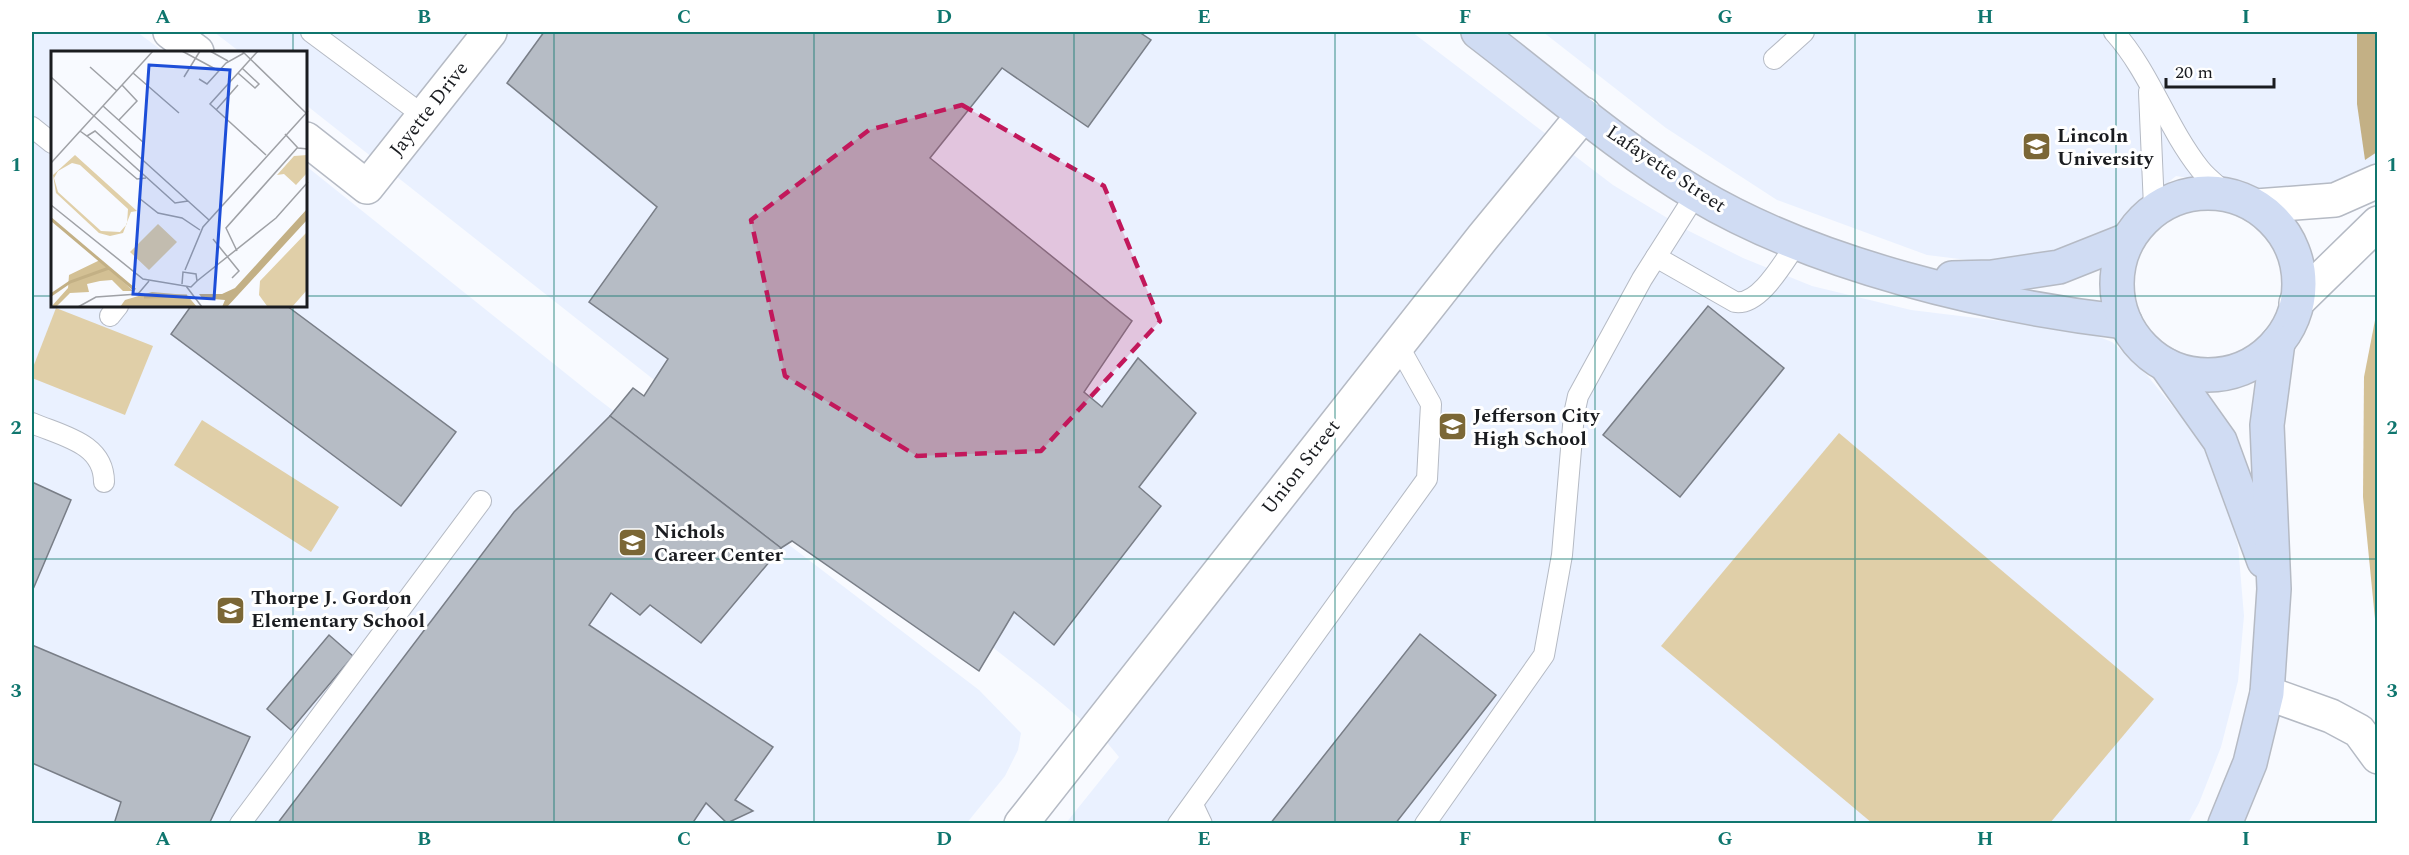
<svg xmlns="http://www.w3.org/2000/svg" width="2409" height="855" font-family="Spectral,serif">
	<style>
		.built { fill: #eaf1ff }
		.green { fill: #e0cfa8 }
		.forest { fill: #d3c094 }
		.water { fill: #c3b085 }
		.building { fill: #b6bcc5; stroke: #797e87; stroke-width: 1.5 }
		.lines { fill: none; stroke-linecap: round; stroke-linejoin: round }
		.service-casing { stroke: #b5bac4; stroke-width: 22 }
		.minor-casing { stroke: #b5bac4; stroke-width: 36 }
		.tertiary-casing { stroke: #b5bac4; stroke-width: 36 }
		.secondary-casing { stroke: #b5bac4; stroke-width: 36 }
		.service { stroke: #fff; stroke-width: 20 }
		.minor { stroke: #fff; stroke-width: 33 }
		.tertiary { stroke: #fff; stroke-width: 33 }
		.secondary { stroke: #d0dcf3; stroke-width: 33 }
		.marked { fill: #c2185b; fill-opacity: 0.2; stroke: #c2185b; stroke-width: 4.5; stroke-dasharray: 12 8; stroke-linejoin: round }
		.grid { fill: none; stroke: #0f766e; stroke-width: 1.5; stroke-opacity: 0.55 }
		.labels { text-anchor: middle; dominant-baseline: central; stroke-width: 6; stroke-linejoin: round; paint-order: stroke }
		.street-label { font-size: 20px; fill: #1a1c20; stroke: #fff }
		.poi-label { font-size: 20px; font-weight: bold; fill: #1a1c20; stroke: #fff; text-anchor: start }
		.inset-river { fill: none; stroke: #c3b085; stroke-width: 3 }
		.inset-road { fill: none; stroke: #9fa1a6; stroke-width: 1.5 }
		.view { fill: #1d4ed8; fill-opacity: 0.15; stroke: #1d4ed8; stroke-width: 3 }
		.inset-edge { fill: none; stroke: #1a1c20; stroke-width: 3 }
		.neatline { fill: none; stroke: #0f766e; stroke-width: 2 }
		.grid-label { font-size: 20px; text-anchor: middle; font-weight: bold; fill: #0f766e }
	</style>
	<rect width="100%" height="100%" fill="#f8faff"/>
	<g class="built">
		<path d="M32 32H137L164 52H52V306H306V166L594 396 979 690 1021 733 1018 750 1005 776 966 824 32 823Z"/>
		<path d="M214 32H1412L1613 185 1687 230 1743 258 1812 286 1911 310 2084 331 2112 342 2141 368 2202 442 2221 483 2238 545 2244 616 2238 681 2221 747 2199 803 2188 823H1066L1119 757 1105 740 1043 687 306 105V52H240Z"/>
		<path d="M1543 32H2377V165L2343 184 2289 194 2176 176 2102 237 2074 252 2000 264 1927 255 1777 200 1666 128Z"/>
	</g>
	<g class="green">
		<path d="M56 308 153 346 125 415 32 378V370Z"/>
		<path d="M202 420 339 507 311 552 174 465Z"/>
		<path d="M1839 433 2154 699 2050 823H1872L1661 646Z"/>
	</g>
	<path class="forest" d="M2377 310V639L2363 497 2364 377Z"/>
	<path class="water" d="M2357 32H2377V152L2365 160 2357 104Z"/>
	<g class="building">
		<path d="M544 32H1139L1151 40 1088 127 1002 68 930 158 1132 321 1084 392 1102 407 1138 358 1196 413 1139 487 1161 506 1054 645 1014 612 979 671 792 541 781 548 610 416 633 388 644 396 668 359 589 302 657 207 507 83Z"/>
		<path d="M191 306H287L456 432 401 506 171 334Z"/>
		<path d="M1708 306 1784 368 1680 497 1603 435Z"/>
		<path d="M610 416 781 548 701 643 650 605 640 615 611 593 589 625 773 747 735 800 753 811 727 823 706 803 692 824H277L514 512Z"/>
		<path d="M32 482 71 500 34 587 32 585Z"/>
		<path d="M1420 634 1496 695 1395 824H1270Z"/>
		<path d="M329 635 353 656 291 730 267 709Z"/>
		<path d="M32 645 250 737 209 824H114L121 802 32 763Z"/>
	</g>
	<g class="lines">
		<defs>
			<g id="service">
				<path d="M311 32 424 116"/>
				<path d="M2114 32C2150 72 2166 126 2200 169 2207 178 2218 186 2227 194"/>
				<path d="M1774 59 1804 32"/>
				<path d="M2149 92 2154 207"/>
				<path d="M32 127 52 143"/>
				<path d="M1656 257 1735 302C1760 306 1784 261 1797 243"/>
				<path d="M110 316 118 306"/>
				<path d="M32 423C62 436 104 443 104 482"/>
				<path d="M1193 805 1202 824"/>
				<path d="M240 824 481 501"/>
				<path d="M1178 824 1427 479 1431 404 1398 345"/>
				<path d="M1425 824 1544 655 1562 555 1574 414 1578 396 1642 279 1696 194"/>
			</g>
			<g id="minor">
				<path d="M170 32 197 52"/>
				<path d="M306 139 367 187 490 32"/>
				<path d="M2267 693 2331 716 2359 731 2378 757"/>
				<path d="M1021 824 1483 237 1584 114"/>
			</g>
			<g id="tertiary">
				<path d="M2256 206 2335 200 2378 181"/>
				<path d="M2296 303 2378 223"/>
			</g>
			<g id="secondary">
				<path d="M1478 32C1549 86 1619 148 1696 194 1815 265 1988 306 2125 322"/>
				<circle cx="2208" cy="284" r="91"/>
				<path d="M1952 278 1992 277 2059 267 2127 240"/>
				<path d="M2166 365 2220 441 2264 561"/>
				<path d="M2225 824 2250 763 2267 693 2274 589 2267 425 2278 342"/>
			</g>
		</defs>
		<use href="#service" class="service-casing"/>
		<use href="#minor" class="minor-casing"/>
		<use href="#tertiary" class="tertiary-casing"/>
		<use href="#secondary" class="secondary-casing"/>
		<use href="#service" class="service"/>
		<use href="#minor" class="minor"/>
		<use href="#tertiary" class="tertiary"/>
		<use href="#secondary" class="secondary"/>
	</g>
	<path class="marked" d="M962 105 1104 186 1160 321 1041 451 917 456 785 376 751 220 869 130Z"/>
	<path class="grid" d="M293 32V52M554 32V824M814 32V824M1074 32V824M1335 32V824M1595 32V824M1855 32V824M2116 32V824M32 296H52M306 296H2378M293 306V824M32 559H2378"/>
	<defs>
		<symbol id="university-square" viewBox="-11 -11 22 22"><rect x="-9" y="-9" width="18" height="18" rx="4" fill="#7b6736" stroke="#fff"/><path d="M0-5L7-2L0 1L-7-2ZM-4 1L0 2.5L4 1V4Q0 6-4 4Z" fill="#fff"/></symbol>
		<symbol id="school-square" viewBox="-11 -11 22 22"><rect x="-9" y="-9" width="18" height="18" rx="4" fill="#7b6736" stroke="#fff"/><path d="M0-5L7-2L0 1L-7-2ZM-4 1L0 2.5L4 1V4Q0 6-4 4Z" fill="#fff"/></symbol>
	</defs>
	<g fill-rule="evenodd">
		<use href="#university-square" x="2020" y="130" width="33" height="33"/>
		<use href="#school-square" x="1436" y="410" width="33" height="33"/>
		<use href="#school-square" x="616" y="526" width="33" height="33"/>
		<use href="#school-square" x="214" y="594" width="33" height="33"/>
	</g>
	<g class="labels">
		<g class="street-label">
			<text transform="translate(429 109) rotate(-52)">Jayette Drive</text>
			<text transform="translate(1666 169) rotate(34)">Lafayette Street</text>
			<text transform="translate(1301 467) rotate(-52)">Union Street</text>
		</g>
		<g class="poi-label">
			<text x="2057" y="136">Lincoln<tspan x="2057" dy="23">University</tspan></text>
			<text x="1473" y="416">Jefferson City<tspan x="1473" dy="23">High School</tspan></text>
			<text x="654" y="532">Nichols<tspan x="654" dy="23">Career Center</tspan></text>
			<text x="251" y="598">Thorpe J. Gordon<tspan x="251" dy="23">Elementary School</tspan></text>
		</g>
	</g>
	<g transform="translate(51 51)">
		<rect width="256" height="256" fill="#f8faff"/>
		<path d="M24 104 86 160 80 161 72 182 59 185 48 182 5 142 2 124ZM21 112 29 114 77 158 76 173 69 181 50 180 7 141 3 127 7 120ZM256 104V122L245 134 233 123 226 124 243 105ZM107 173 126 191 98 219 79 201ZM256 181V239L241 256 216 255 208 244 209 230Z" fill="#e0cfa8" fill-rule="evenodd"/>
		<path d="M49 209 82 240H72L61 229 49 230 36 233 38 241 19 242 5 256H0L17 237 18 224ZM101 241 136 244 146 256H69L74 249Z" fill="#d3c094"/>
		<path d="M256 158V169L176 256H171L174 249 151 247 148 243H171L184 237Z" fill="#c3b085"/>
		<path class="inset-river" d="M0 168 84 239M0 244 19 231 58 217M93 246 136 245"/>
		<path class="inset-road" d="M131 0 168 20M159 0 177 10M191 0 255 62M207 0 159 53 215 104M39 16 66 40M82 22 128 62M187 22 204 37 208 33 191 17M0 26 158 169M133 26 149 0M148 28 156 33 175 12 193 2M52 55 93 92M165 59 187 34M68 69 86 50 71 34M29 80 36 85 44 80 124 152 137 150M234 83 247 97 257 98M36 85 86 128 95 127M0 112 102 0M88 147 107 162 131 167 149 179M0 154 92 228 140 236 146 230 145 223 132 221 131 233M162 188 188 220 181 227M186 200 175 177 247 96M134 219 152 176 257 60M146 230 225 167 257 131M135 235 151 256M27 256 45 246 87 243 98 230"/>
		<path class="view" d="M98 14 179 19 163 248 82 243Z"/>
		<rect width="256" height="256" class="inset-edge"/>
	</g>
	<rect width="2409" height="855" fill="none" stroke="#ffffff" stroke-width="66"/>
	<path d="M2166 78v9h108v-9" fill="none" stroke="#1a1c20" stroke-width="3"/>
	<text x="2175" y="78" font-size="18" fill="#1a1c20" stroke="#ffffff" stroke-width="4.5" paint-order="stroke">20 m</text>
	<rect x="33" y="33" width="2343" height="789" class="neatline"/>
	<g class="grid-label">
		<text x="163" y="23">A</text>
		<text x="424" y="23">B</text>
		<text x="684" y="23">C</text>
		<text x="944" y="23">D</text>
		<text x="1204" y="23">E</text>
		<text x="1465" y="23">F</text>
		<text x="1725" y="23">G</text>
		<text x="1985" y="23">H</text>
		<text x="2246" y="23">I</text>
		<text x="16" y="171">1</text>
		<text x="2392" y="171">1</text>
		<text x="16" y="434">2</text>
		<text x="2392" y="434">2</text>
		<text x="16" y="697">3</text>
		<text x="2392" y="697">3</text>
		<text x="163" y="845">A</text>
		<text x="424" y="845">B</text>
		<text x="684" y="845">C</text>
		<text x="944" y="845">D</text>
		<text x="1204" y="845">E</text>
		<text x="1465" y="845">F</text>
		<text x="1725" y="845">G</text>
		<text x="1985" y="845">H</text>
		<text x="2246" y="845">I</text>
	</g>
</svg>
